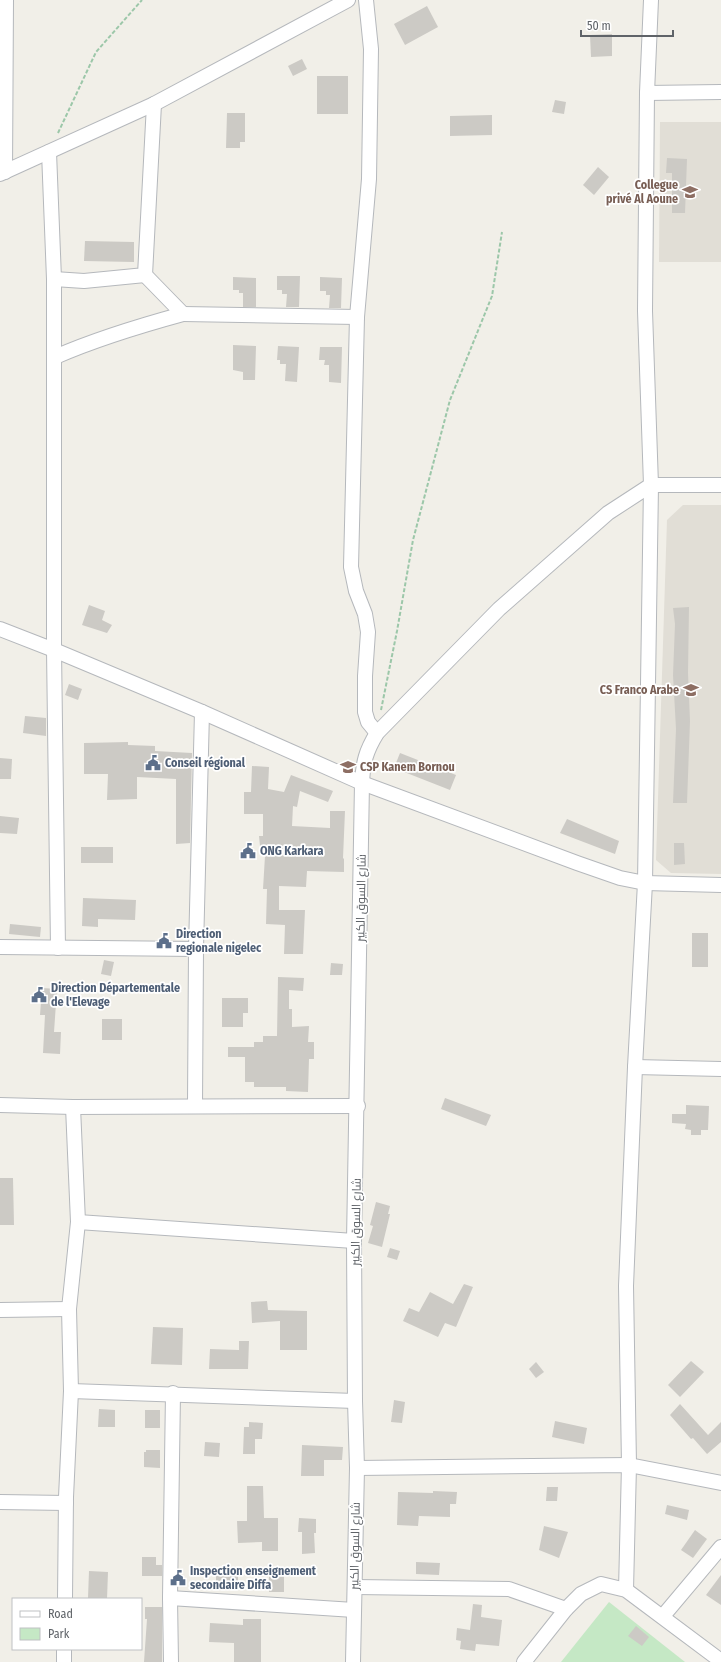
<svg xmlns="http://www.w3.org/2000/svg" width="721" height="1662" font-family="'Fira Sans Condensed',Cairo,sans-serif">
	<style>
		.education { fill: #e1ded6 }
		.green { fill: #c5e8c5 }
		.building { fill: #cccac5 }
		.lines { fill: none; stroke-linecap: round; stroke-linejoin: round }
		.minor-casing { stroke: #b5b8bc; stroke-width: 16 }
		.path { stroke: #9cc7a9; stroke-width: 2; stroke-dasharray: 4 2; stroke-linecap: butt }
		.minor { stroke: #fff; stroke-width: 14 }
		.labels { text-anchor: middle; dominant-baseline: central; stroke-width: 3.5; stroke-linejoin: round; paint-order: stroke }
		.education-label { font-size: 12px; font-weight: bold; fill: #785e54; stroke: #fff; text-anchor: end }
		.service-label { font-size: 12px; font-weight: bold; fill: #4e5e75; stroke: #fff; text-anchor: start }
		.street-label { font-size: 12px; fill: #5f6368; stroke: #fff }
	</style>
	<rect width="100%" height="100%" fill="#f1efe8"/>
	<g class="education">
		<path d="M660 122H721V262H659Z"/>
		<path d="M683 505H721V874L671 873 656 860 667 520Z"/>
	</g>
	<path class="green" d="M609 1602 685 1662H561Z"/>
	<g class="building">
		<path d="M427 6 438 27 405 45 394 24Z"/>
		<path d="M612 34V56L591 57 590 35Z"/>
		<path d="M302 59 307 69 293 76 288 66Z"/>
		<rect x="317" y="76" width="31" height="38"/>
		<path d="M555 100 566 102 564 114 552 112Z"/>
		<path d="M227 113H245V142H240V148H226Z"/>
		<path d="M492 115V135L450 136V116Z"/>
		<path d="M667 158 687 159 685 213H672V173H666Z"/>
		<path d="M598 167 609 177 594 195 583 185Z"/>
		<path d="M85 241 134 242V262L84 261Z"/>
		<path d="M277 276H300L299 307H286L287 294H282V290H277Z"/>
		<path d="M233 277 256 278V307H243V293H239V290H233Z"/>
		<path d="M320 277 342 278 341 308H329L330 295H326V291H320Z"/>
		<path d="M233 345 256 346 255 380H243V372L233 370Z"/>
		<path d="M278 346 299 347 297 382 285 381 286 364H280V360H277Z"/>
		<path d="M320 347H342L341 383 329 382V365H324L325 360H319Z"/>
		<path d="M89 605 105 611 102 620 112 625 107 633 82 625Z"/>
		<path d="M689 607 688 673 690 721 687 803H673L676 729 673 675 675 624 673 608Z"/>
		<path d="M69 684 82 689 78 700 65 695Z"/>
		<path d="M25 716 46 718V736L23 733Z"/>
		<path d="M128 742V745L155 746V751L192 753 190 843 176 844V779L137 777V799L107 800 108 774H84V743Z"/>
		<path d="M400 753 456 775 450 790 394 768Z"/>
		<path d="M0 758 12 759 11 779H0Z"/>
		<path d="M252 766 269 767 268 789 284 792 291 775 333 791 328 802 300 791 297 807 293 806 292 826 330 828V811H345L343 858 344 859V872L307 871 306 887 279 886V910H305L303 954H284L285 925 266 924 267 889H263L265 856H261L259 836H263V814H244V792H251Z"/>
		<path d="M0 816 19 818 17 834 0 833Z"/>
		<path d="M567 819 619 841 615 854 560 833Z"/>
		<path d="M674 843H684L685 864 674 865Z"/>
		<rect x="81" y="847" width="32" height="16"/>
		<path d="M83 898 136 900 135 920 98 919V927L82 926Z"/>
		<path d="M10 924 41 927 40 937 9 934Z"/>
		<rect x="692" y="933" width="16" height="34"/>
		<path d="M104 960 114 962 111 976 101 974Z"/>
		<path d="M331 963 343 964 342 975H330Z"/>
		<path d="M278 977 304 978 303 991 289 990V1009H292V1027L309 1026 308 1042H314V1059H309L308 1092 286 1091V1087H254V1082H245V1057H228V1047H254V1042H263V1036H277Z"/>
		<path d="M42 988 57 989 54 1032H61L60 1054 43 1053 45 1015H40Z"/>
		<path d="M222 998H248V1013H243V1027H222Z"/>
		<rect x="102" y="1019" width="20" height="21"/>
		<path d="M445 1098 491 1115 486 1126 441 1109Z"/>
		<path d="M686 1105 709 1106 708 1130H701V1135H691V1130L685 1129 686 1124 672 1123V1114H686Z"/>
		<path d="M0 1178H13L14 1225H0Z"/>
		<path d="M376 1202 390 1206 388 1214H390L382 1247 368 1243 373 1226 370 1225Z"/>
		<path d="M390 1248 400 1251 397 1260 387 1257Z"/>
		<path d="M464 1284 473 1287 456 1327 445 1323 438 1337 403 1321 409 1308 419 1312 430 1292 453 1304Z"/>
		<path d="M267 1301 268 1310 307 1311V1350H280V1321L252 1323 251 1302Z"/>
		<path d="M153 1327 183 1328 182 1365 151 1364Z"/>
		<path d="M239 1341H249L248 1369H209L210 1349 239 1350Z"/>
		<path d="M691 1361 704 1372 680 1397 668 1385Z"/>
		<path d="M536 1362 544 1372 536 1378 529 1369Z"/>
		<path d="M394 1400 405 1402 402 1423 391 1422Z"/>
		<path d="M680 1404 708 1435 721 1422V1442L707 1454 693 1438 691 1439 670 1415Z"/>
		<path d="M99 1409 115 1410V1427H98Z"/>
		<rect x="145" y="1410" width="15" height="18"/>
		<path d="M555 1421 587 1428 584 1444 552 1437Z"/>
		<path d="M249 1422 263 1423 262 1439H255V1454H243L244 1427H249Z"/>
		<path d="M205 1442 220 1443 219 1457 204 1456Z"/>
		<path d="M302 1445 343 1447 342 1460H324V1476H301Z"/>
		<path d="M146 1450H160V1468L144 1467V1452H146Z"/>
		<path d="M247 1486H263L264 1518H278V1551H262V1542L238 1543 237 1521H247Z"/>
		<path d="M547 1487H558L557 1501H546Z"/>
		<path d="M433 1491 457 1492 456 1504H450V1517L419 1516 418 1526 397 1525 398 1492 433 1493Z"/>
		<path d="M667 1505 689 1510 687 1520 665 1514Z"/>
		<path d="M299 1518 316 1519V1533H314L315 1553 302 1554V1532H298Z"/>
		<path d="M544 1526 568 1532 559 1558 539 1550Z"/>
		<path d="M695 1530 707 1539 693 1558 681 1550Z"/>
		<path d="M142 1557H156V1565H162V1576H142Z"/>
		<path d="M416 1562 440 1563 439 1575 416 1574Z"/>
		<rect x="216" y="1569" width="22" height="17"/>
		<path d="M89 1571 108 1572 107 1599 88 1598Z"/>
		<rect x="269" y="1573" width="15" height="19"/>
		<path d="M721 1575V1605L706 1595Z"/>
		<path d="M473 1604 482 1605 481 1617 502 1620 499 1646 476 1644 475 1651 460 1649 461 1641 456 1640 457 1628 470 1630Z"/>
		<path d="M145 1607H162V1662H144L147 1619H145Z"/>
		<path d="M243 1619H261V1662H234V1643L209 1642 210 1623 243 1625Z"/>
		<path d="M636 1626 649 1637 642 1646 628 1636Z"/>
	</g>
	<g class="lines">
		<defs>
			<g id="minor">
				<path d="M366 0 371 49 369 179 357 317 351 567 356 591 365 614 368 632 365 676V712L368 722 377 733"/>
				<path d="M651 0 647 93 721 92"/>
				<path d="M49 152 54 279V650L58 948"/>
				<path d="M5 172 6 0"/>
				<path d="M0 174 154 104 348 0"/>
				<path d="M54 279 84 281 145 275 154 104"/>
				<path d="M183 314 357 317"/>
				<path d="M55 357C96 339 139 326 183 314L145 275"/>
				<path d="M0 629 54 650 202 712 362 783 577 863 620 878 645 883 721 885"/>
				<path d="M0 947 196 949"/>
				<path d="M635 1067 721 1069"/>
				<path d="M0 1105 73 1107 358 1106"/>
				<path d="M195 1105 196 949 202 712"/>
				<path d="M78 1222 354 1241"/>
				<path d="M0 1310 69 1309"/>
				<path d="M71 1391 355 1401"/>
				<path d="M357 1468 629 1465 721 1483"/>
				<path d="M0 1502 66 1503"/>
				<path d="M355 1587 509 1589 566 1609"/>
				<path d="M626 1590 629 1465 626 1286 635 1067 645 883 651 485 645 311 647 93"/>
				<path d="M170 1598 354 1610"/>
				<path d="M65 1599 66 1497 71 1391 69 1309 78 1222 73 1107"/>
				<path d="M663 1616 721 1547"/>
				<path d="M64 1662V1649"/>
				<path d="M171 1662 170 1598 173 1393"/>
				<path d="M353 1662 357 1468 355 1401 354 1241 362 783C363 762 366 751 377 733L499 609 608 513 651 485H721"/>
				<path d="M524 1662 566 1609 581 1594 601 1584 626 1590 721 1661"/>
			</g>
		</defs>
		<use href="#minor" class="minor-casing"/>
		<g class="path">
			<path d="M58 133 96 52 142 0"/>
			<path d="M381 710 397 631 413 540 450 400 492 296 502 232"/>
		</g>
		<use href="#minor" class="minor"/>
	</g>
	<defs>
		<symbol id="school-bare" viewBox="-9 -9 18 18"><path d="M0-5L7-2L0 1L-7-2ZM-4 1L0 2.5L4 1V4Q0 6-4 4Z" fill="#8d6e63" stroke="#fff" stroke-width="2.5" paint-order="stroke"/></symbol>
		<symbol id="civic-bare" viewBox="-9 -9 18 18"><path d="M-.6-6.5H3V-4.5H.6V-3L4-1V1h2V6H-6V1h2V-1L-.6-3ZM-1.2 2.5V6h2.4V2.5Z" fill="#5c6f8a" stroke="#fff" stroke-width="2.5" paint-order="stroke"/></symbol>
	</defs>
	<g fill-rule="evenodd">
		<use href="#school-bare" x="679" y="181" width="22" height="22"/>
		<use href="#school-bare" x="680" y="679" width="22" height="22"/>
		<use href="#civic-bare" x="142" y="752" width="22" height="22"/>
		<use href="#school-bare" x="337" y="756" width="22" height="22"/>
		<use href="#civic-bare" x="237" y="840" width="22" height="22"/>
		<use href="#civic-bare" x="153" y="930" width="22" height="22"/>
		<use href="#civic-bare" x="28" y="984" width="22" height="22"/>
		<use href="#civic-bare" x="167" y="1567" width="22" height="22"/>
	</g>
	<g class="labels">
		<g class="education-label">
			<text x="678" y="185">Collegue<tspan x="678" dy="14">privé Al Aoune</tspan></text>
			<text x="679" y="690">CS Franco Arabe</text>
			<text x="360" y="767" text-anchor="start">CSP Kanem Bornou</text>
		</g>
		<g class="service-label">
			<text x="165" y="763">Conseil régional</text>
			<text x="260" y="851">ONG Karkara</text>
			<text x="176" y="934">Direction<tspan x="176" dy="14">regionale nigelec</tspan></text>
			<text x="51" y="988">Direction Départementale<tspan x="51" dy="14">de l'Elevage</tspan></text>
			<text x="190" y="1571">Inspection enseignement<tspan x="190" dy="14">secondaire Diffa</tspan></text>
		</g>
		<g class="street-label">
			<text transform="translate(361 898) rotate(-89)">شارع السوق الكبير</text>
			<text transform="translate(356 1222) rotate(-89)">شارع السوق الكبير</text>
			<text transform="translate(355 1546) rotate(-89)">شارع السوق الكبير</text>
		</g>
	</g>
	<rect x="12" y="1598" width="130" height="52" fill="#ffffff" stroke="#bfc1c3"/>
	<rect x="20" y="1611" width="20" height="6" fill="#ffffff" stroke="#bfc1c3"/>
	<text x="48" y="1618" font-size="12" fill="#5f6368">Road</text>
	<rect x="20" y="1628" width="20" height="12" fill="#c5e8c5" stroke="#bfc1c3"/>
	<text x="48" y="1638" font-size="12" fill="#5f6368">Park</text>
	<path d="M581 30v6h92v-6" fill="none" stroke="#5f6368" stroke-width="2"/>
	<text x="587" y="30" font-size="12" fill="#5f6368" stroke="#ffffff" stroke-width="3" paint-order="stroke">50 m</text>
</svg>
